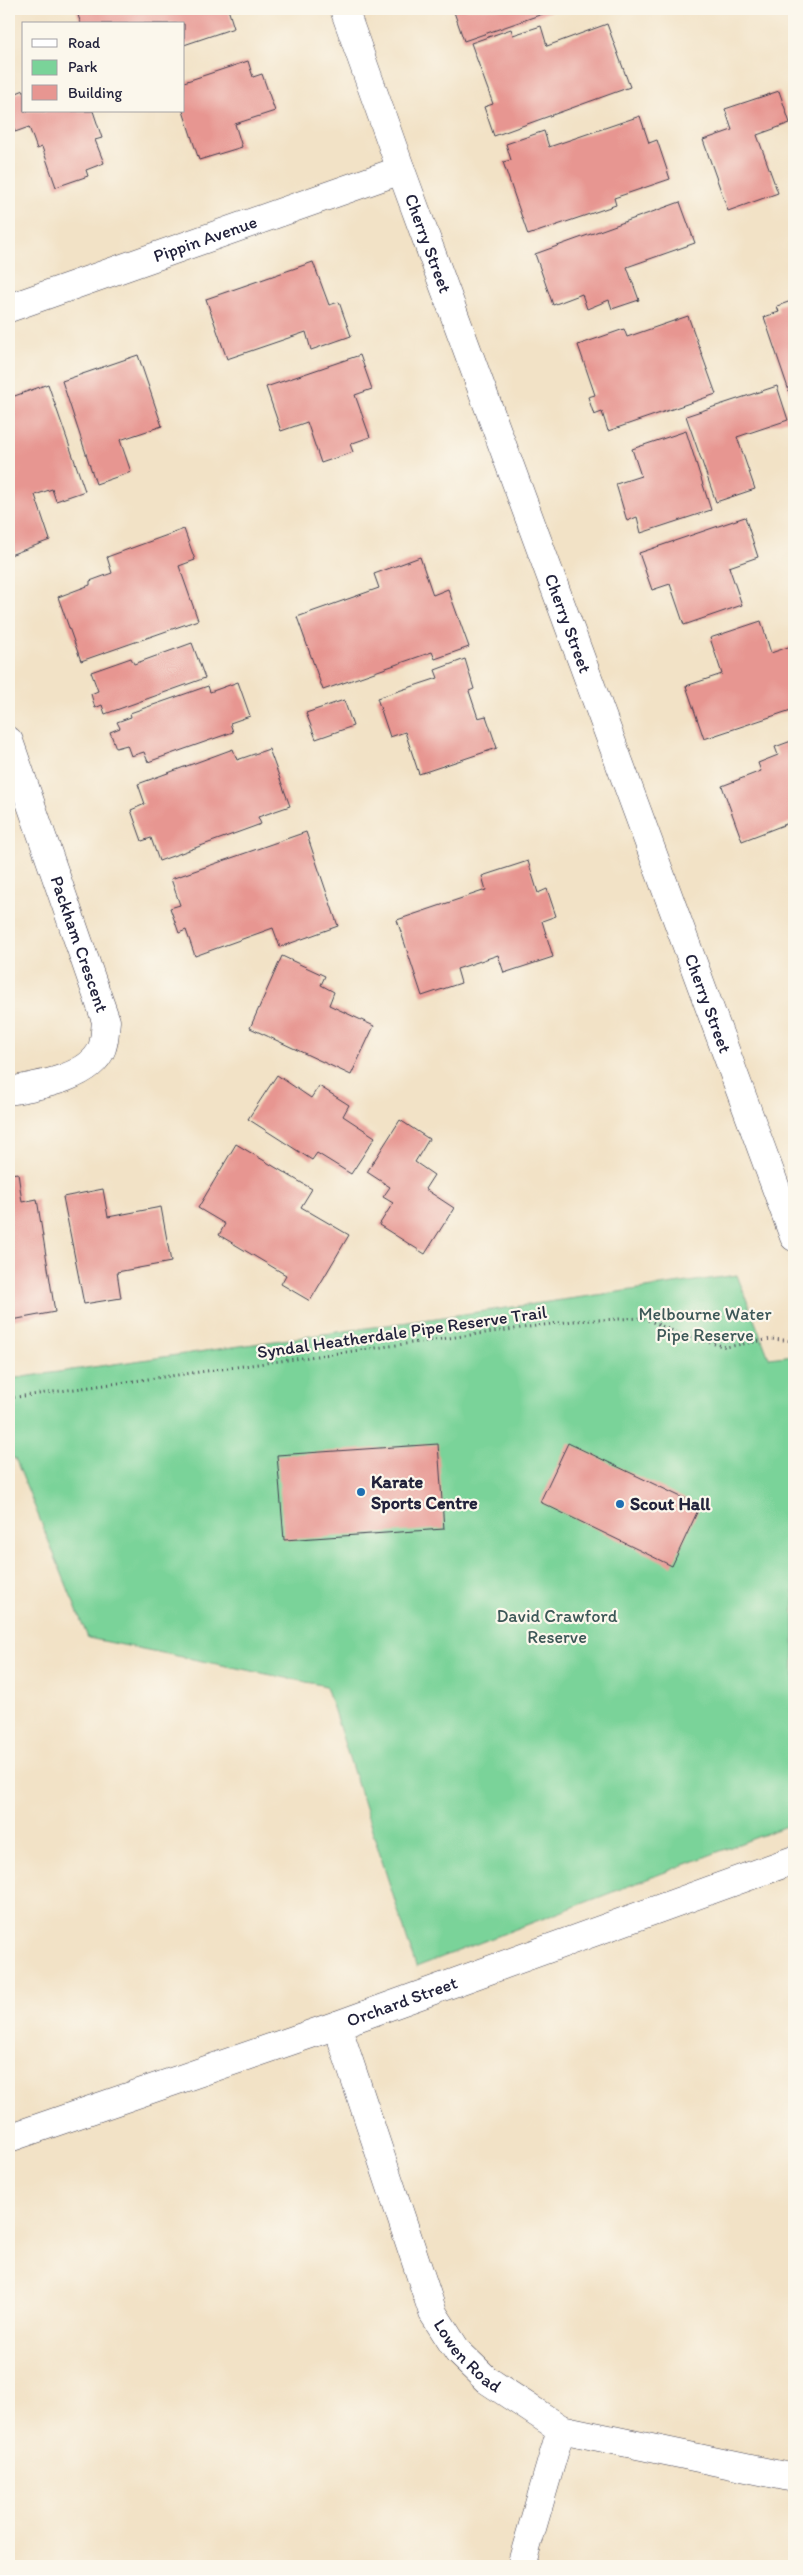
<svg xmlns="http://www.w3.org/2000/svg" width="803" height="2575" font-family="Itim,sans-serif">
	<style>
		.green { fill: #7ad399; stroke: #4e7a6a }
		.building { fill: #e79691 }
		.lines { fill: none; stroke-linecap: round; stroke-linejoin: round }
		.minor-casing { stroke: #413f50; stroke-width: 29 }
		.path { stroke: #413f50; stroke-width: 3; stroke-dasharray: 1 4; stroke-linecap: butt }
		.minor { stroke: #fff; stroke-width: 28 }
		.poi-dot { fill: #1f6fb2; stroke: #fbf7ec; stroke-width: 2 }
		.labels { text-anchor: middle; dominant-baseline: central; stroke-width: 4.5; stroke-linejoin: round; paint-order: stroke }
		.street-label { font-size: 18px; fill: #22223b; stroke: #fbf7ec }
		.park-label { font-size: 18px; fill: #3c5757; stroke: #fbf7ec }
		.poi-label { font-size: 18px; font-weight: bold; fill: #22223b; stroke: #fbf7ec; text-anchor: start }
	</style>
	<rect width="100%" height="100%" fill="#fbf7ec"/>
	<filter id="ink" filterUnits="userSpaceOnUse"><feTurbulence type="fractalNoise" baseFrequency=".02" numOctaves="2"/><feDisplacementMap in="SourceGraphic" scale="10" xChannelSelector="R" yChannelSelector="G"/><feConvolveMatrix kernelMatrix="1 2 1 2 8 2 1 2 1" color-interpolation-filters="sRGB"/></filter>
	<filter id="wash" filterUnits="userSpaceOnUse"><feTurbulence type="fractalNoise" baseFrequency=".0096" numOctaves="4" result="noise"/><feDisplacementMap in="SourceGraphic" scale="20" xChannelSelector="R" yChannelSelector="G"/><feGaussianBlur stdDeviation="1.12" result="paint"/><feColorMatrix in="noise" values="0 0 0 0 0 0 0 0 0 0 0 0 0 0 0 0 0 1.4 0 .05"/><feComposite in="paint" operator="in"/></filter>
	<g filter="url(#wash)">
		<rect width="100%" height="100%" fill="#f2e2c6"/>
		<path class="green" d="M737 1275 769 1358 794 1355V1823L416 1967 326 1686 88 1638 15 1458 9 1459V1379Z"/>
		<g id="blocks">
			<g class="building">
				<path d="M76 9H228L234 28 184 45V24H81Z"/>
				<path d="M453 9H557L464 41Z"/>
				<path d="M607 24 630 87 494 136 484 107 493 104 471 43 511 29 513 35 541 26 547 46Z"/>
				<path d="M248 61 253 77 262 74 275 111 235 124 242 147 199 160 183 111 184 82Z"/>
				<path d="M24 90V111H93L102 138 95 140 104 163 86 170 88 176 56 187 42 147 37 149 29 127 15 132 9 114V96Z"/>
				<path d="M779 91 790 123 757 135 778 193 728 211 703 140 732 130 725 109Z"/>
				<path d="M640 116 649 143 657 140 670 179 614 198 616 205 528 235 503 162 511 160 506 144 544 131 549 147Z"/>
				<path d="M680 202 695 243 627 267 639 300 612 309 609 300 587 309 582 294 553 305 535 254Z"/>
				<path d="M313 262 329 305 339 302 351 336 311 350 306 332 227 359 206 299Z"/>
				<path d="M794 300V399L792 400 764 317 779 312 777 306Z"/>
				<path d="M688 316 716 394 608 431 602 412 594 415 588 397 595 395 578 345 624 329 627 337Z"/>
				<path d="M138 355 162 426 120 440 131 472 96 484 62 381Z"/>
				<path d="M360 355 372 389 355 395 370 437 350 444 353 452 321 463 307 422 281 431 266 387Z"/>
				<path d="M48 384 85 491 56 501 52 489 35 495 50 540 10 555 9 398Z"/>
				<path d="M777 386 788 420 737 437 755 489 716 502 686 416Z"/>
				<path d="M686 431 711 510 641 533 637 517 627 521 616 484 641 476 632 449Z"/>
				<path d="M745 517 758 557 729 567 742 605 684 625 670 584 652 590 639 553Z"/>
				<path d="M184 529 195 560 179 566 198 620 81 661 58 597 90 585V581L112 573 107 557Z"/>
				<path d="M420 557 433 595 448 589 469 647 435 659 432 652 323 690 297 617 379 588 374 574Z"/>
				<path d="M761 621 771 653 794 645V709L704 739 686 686 722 674 710 638Z"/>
				<path d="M192 643 205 678 105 714 102 705 95 708 91 694 98 691 91 672 131 658 134 664Z"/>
				<path d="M465 659 474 689 469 691 478 718 486 716 497 748 419 774 405 732 390 737 377 698 438 678 435 670Z"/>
				<path d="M238 682 250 716 230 723 233 732 148 762 144 752 131 756 127 745 116 748 110 732 120 728 117 722 131 717 130 713 208 686 210 692Z"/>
				<path d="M344 700 353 726 316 739 306 713Z"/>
				<path d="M794 740V821L742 841 722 786 761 771 758 763 778 755 775 747Z"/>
				<path d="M233 749 237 760 269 749 290 806 258 817 261 824 159 861 151 838 142 841 131 810 145 804 138 784Z"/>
				<path d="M306 832 338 926 280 947 273 928 195 956 186 930 179 933 170 908 180 905 171 879Z"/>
				<path d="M528 861 538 893 547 889 556 916 542 921 553 957 504 973 498 955 457 969 461 983 422 996 397 920 486 890 482 876Z"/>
				<path d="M282 956 325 976 321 985 334 992 329 1005 374 1026 351 1075 250 1028Z"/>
				<path d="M277 1075 311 1098 319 1086 349 1105 343 1116 375 1137 351 1174 317 1153 312 1160 248 1119Z"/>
				<path d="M400 1120 429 1139 415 1162 434 1175 425 1189 454 1208 425 1254 379 1225 393 1203 383 1197 390 1187 367 1172Z"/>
				<path d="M236 1144 312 1189 301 1207 349 1235 310 1301 281 1284 286 1275 219 1235 225 1224 198 1208Z"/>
				<path d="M18 1173 22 1202 37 1199 55 1312 12 1320 9 1308V1174Z"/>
				<path d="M103 1189 108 1217 161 1207 171 1262 117 1272 121 1298 84 1304 63 1197Z"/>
				<path d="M568 1443 700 1506 672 1566 540 1502Z"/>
				<path d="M438 1444 444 1529 284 1540 277 1455Z"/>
			</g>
		</g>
	</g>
	<g filter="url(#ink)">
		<use href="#blocks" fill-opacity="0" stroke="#413f50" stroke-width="1"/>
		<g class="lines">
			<defs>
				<g id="minor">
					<path id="s1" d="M344 9 401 170 794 1237"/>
					<path id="s2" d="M9 308 401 170"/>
					<path id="s3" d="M9 741 106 1021C105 1029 105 1040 102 1048 91 1078 36 1086 9 1091"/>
					<path id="s4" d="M337 2025 433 2313 458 2352 487 2380 561 2429 794 2478"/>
					<path id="s5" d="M9 2138 337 2025 794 1860"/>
					<path d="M521 2566 561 2429"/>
				</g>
			</defs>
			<use href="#minor" class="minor-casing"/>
			<path class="path" d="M9 1398 573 1321 643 1318 685 1336 726 1347 771 1339 794 1341"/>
			<use href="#minor" class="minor"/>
		</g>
	</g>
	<g class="poi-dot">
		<circle cx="361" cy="1492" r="5"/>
		<circle cx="620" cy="1504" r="5"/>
	</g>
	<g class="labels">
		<g class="street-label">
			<text stroke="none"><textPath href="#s2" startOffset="208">Pippin Avenue</textPath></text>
			<text stroke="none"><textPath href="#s1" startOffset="249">Cherry Street</textPath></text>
			<text stroke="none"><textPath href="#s1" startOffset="654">Cherry Street</textPath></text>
			<text stroke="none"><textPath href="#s3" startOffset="215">Packham Crescent</textPath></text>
			<text stroke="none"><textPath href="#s1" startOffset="1059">Cherry Street</textPath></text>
			<text transform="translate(402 1332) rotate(-8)">Syndal Heatherdale Pipe Reserve Trail</text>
			<text stroke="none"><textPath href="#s5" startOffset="416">Orchard Street</textPath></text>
			<text stroke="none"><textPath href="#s4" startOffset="359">Lowen Road</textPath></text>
		</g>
		<g class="park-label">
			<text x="705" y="1314">Melbourne Water<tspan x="705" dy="21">Pipe Reserve</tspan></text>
			<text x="557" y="1616">David Crawford<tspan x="557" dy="21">Reserve</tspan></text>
		</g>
		<g class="poi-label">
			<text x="371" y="1482">Karate<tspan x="371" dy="21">Sports Centre</tspan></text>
			<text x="630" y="1504">Scout Hall</text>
		</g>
	</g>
	<rect width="803" height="2575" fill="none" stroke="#fbf7ec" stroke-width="30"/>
	<rect x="22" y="22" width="162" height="90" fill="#fbf7ec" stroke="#a4a2a5"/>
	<rect x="32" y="39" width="25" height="8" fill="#ffffff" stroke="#a4a2a5"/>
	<text x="68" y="48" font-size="15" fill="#22223b">Road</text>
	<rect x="32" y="60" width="25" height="15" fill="#7ad399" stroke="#a4a2a5"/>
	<text x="68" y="72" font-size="15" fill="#22223b">Park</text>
	<rect x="32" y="85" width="25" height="15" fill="#e79691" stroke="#a4a2a5"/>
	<text x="68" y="98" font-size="15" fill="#22223b">Building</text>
</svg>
